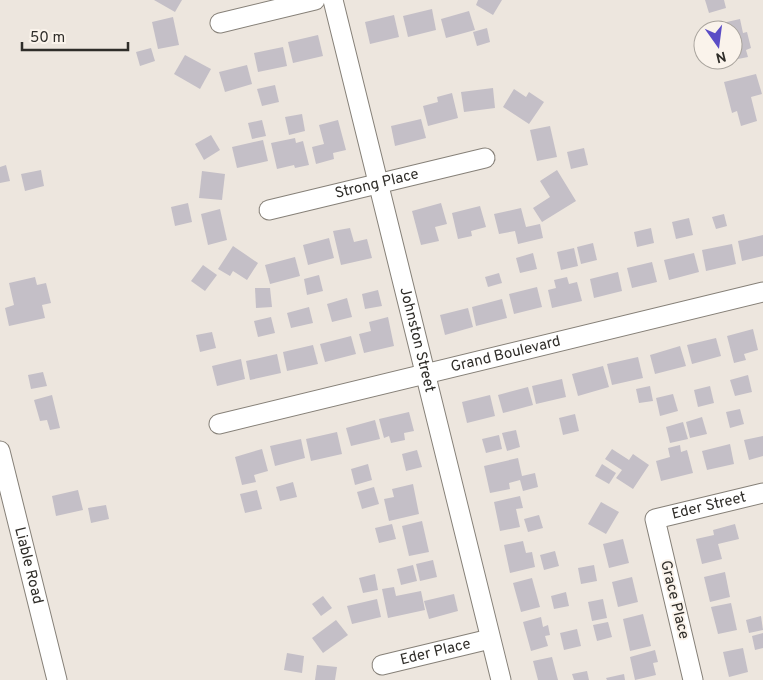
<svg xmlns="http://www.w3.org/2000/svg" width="763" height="680" font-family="Overpass,sans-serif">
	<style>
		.building { fill: #c4bfc7 }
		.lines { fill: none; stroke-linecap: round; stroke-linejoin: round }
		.minor-casing { stroke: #868078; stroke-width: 21 }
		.minor { stroke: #fff; stroke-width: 19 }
		.labels { text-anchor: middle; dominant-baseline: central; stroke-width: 4; stroke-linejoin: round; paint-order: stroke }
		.street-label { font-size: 15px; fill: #2f2d29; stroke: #faf3eb }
	</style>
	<rect width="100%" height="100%" fill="#ede6de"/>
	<g class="building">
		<path d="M154 0H182L175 12Z"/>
		<path d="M478 0H502L493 15 476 5Z"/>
		<path d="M705 0H724L726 8 709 13Z"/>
		<path d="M432 9 436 30 408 37 403 16Z"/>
		<path d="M469 11 475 30 446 38 441 19Z"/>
		<path d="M394 15 399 37 370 44 365 22Z"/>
		<path d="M173 17 179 45 158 49 152 22Z"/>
		<path d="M740 19 743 33 747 32 751 48 746 50 748 57 733 60V30H720L718 24Z"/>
		<path d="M487 28 490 42 477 46 473 32Z"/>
		<path d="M318 35 323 56 293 63 288 42Z"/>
		<path d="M283 47 287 66 258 72 254 53Z"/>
		<path d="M151 48 155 61 140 66 136 52Z"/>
		<path d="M185 55 211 69 200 89 174 74Z"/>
		<path d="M247 65 252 84 225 92 219 72Z"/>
		<path d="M756 74 762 94 751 97 757 121 741 126 737 111 732 113 724 82Z"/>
		<path d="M275 85 279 102 262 106 257 89Z"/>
		<path d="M493 88 495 108 464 112 461 92Z"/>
		<path d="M514 89 526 97 529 92 544 102 529 124 503 107Z"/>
		<path d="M452 93 458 118 428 126 423 106 438 102 437 97Z"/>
		<path d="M302 114 305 131 289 135 285 117Z"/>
		<path d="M421 119 426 138 395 146 391 126Z"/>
		<path d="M262 120 266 136 252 139 248 123Z"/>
		<path d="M338 120 346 150 333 153 334 159 316 164 312 147 324 144 319 125Z"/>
		<path d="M550 126 557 157 537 161 530 130Z"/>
		<path d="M211 135 220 150 204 160 195 144Z"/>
		<path d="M295 138 296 143 303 141 309 165 295 168 294 165 277 169 271 143Z"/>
		<path d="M263 140 268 161 237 168 232 147Z"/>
		<path d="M584 148 588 165 571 169 567 152Z"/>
		<path d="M6 165 10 181 0 183V167Z"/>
		<path d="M41 170 44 186 25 191 21 174Z"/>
		<path d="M557 170 576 201 542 222 533 208 550 197 540 181Z"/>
		<path d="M202 171 225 174 222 200 199 198Z"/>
		<path d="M188 203 192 222 175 226 171 207Z"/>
		<path d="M441 203 447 224 435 227 439 241 421 245 412 211Z"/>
		<path d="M480 206 486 227 471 231 472 236 458 239 452 213Z"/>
		<path d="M521 208 526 227 540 224 543 238 518 244 515 231 499 234 494 214Z"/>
		<path d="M220 209 227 240 208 245 201 214Z"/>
		<path d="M724 214 727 226 716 229 712 217Z"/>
		<path d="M689 218 693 235 676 239 672 222Z"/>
		<path d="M350 228 354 242 367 239 372 258 341 265 333 231Z"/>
		<path d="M651 228 654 243 637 247 634 232Z"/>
		<path d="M763 235V256L742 261 738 241Z"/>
		<path d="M329 238 334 258 308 265 303 245Z"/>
		<path d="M593 243 597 260 581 264 577 247Z"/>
		<path d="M732 244 736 264 706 271 702 250Z"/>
		<path d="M233 246 258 263 247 280 233 271 230 276 218 269Z"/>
		<path d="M574 248 578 266 561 270 557 252Z"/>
		<path d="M533 253 537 269 520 273 516 258Z"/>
		<path d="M694 253 699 272 669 280 664 260Z"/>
		<path d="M295 257 300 276 270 284 265 265Z"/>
		<path d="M652 262 657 282 632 288 627 268Z"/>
		<path d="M203 265 217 275 205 291 191 281Z"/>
		<path d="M618 272 622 291 594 298 590 279Z"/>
		<path d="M499 273 502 283 488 287 485 277Z"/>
		<path d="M319 275 323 291 307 295 304 279Z"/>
		<path d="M35 277 37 285 46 283 51 303 42 305 45 318 9 326 5 308 14 305 9 283Z"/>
		<path d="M567 277 569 284 577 282 582 301 552 308 548 290 556 288 554 280Z"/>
		<path d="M537 287 542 307 514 314 509 294Z"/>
		<path d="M255 288H270L272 307 256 308Z"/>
		<path d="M378 290 382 306 365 309 362 294Z"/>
		<path d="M347 298 352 317 332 322 327 304Z"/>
		<path d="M502 299 507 318 476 326 472 307Z"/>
		<path d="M309 307 313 323 291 328 287 313Z"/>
		<path d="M468 308 473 327 445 335 440 315Z"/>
		<path d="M271 317 275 333 258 337 254 321Z"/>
		<path d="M388 317 394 346 364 353 359 334 371 331 369 322Z"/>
		<path d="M753 329 758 350 744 354 746 360 734 363 727 336Z"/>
		<path d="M212 332 216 348 200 352 196 335Z"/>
		<path d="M351 336 356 354 325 362 320 344Z"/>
		<path d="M716 338 721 356 692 364 687 345Z"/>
		<path d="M313 345 318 364 287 371 283 352Z"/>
		<path d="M680 346 686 366 655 374 650 355Z"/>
		<path d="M277 354 281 373 250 380 246 361Z"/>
		<path d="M638 357 643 378 612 385 607 364Z"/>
		<path d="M241 359 245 379 217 386 212 366Z"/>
		<path d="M603 366 609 387 578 396 572 374Z"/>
		<path d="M43 372 47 386 31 389 28 375Z"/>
		<path d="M748 375 752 392 735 396 730 380Z"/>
		<path d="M562 379 566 397 536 404 532 386Z"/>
		<path d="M650 386 653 401 639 403 636 389Z"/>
		<path d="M710 386 714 403 698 407 694 390Z"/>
		<path d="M528 387 533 405 503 413 498 395Z"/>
		<path d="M673 394 678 411 660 416 656 398Z"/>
		<path d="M52 395 60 428 50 430 47 420 40 421 34 400Z"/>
		<path d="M490 395 495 416 467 423 462 402Z"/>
		<path d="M740 409 744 424 730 428 726 412Z"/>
		<path d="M409 412 414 431 404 433 405 440 391 443 389 436 384 438 379 419Z"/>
		<path d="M575 414 579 431 563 435 559 418Z"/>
		<path d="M702 417 707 434 690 438 686 422Z"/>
		<path d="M375 420 380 439 351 446 346 428Z"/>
		<path d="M683 422 688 439 670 443 666 427Z"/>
		<path d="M516 430 520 447 507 451 502 433Z"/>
		<path d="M337 432 342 454 311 461 306 439Z"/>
		<path d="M499 435 502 449 486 453 482 439Z"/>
		<path d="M763 436V456L749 460 744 440Z"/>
		<path d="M301 439 305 458 275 466 270 446Z"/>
		<path d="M730 444 734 464 707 470 702 451Z"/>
		<path d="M680 445 681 452 687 450 693 473 661 481 656 461 670 457 668 448Z"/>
		<path d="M262 449 268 471 254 475 256 482 242 485 235 457Z"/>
		<path d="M612 449 629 460 633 454 649 465 633 489 616 478 622 470 605 459Z"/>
		<path d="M417 450 422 467 406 471 402 454Z"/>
		<path d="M518 458 522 476 535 473 538 487 523 491 520 480 509 483 510 489 490 493 484 466Z"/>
		<path d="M368 464 372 480 355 485 351 469Z"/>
		<path d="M602 464 616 473 609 484 595 476Z"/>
		<path d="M293 482 297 497 280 501 276 487Z"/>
		<path d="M413 484 419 514 389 521 384 499 394 497 392 489Z"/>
		<path d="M374 487 379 504 362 509 357 492Z"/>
		<path d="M78 490 83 510 56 516 52 496Z"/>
		<path d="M257 490 262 509 245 513 240 494Z"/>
		<path d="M520 496 523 508 516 509 520 527 500 531 494 502Z"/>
		<path d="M601 502 619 512 606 534 588 524Z"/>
		<path d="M106 505 109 519 91 523 88 508Z"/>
		<path d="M539 515 543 528 528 532 524 519Z"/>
		<path d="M422 521 429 552 409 556 402 526Z"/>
		<path d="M392 524 396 539 379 543 375 528Z"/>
		<path d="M735 524 739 539 718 544 722 559 702 564 696 539 714 535 713 530Z"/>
		<path d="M623 539 629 563 609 568 603 544Z"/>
		<path d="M523 541 526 553 532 552 535 567 510 573 504 545Z"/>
		<path d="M555 551 559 566 544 570 540 555Z"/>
		<path d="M433 560 437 577 420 581 416 564Z"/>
		<path d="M413 565 417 581 401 585 397 569Z"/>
		<path d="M594 565 597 581 581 584 578 568Z"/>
		<path d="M725 572 730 597 710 602 704 577Z"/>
		<path d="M375 574 378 590 363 593 359 578Z"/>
		<path d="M632 577 638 602 618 607 612 582Z"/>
		<path d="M532 578 540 607 521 612 513 583Z"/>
		<path d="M394 587 396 596 421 591 425 610 388 618 382 589Z"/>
		<path d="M566 592 569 606 554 609 551 596Z"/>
		<path d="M454 594 458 611 429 619 424 601Z"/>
		<path d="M323 596 332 608 321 616 312 604Z"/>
		<path d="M377 599 381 617 352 624 347 606Z"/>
		<path d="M603 599 607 618 592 621 588 602Z"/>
		<path d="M731 603 737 630 718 634 711 607Z"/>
		<path d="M643 614 651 646 630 651 623 619Z"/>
		<path d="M761 616 763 630 749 633 746 620Z"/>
		<path d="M541 617 543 627 548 625 550 635 545 636 548 646 531 651 523 622Z"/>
		<path d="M336 620 348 635 323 653 312 638Z"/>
		<path d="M608 622 612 637 597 641 593 625Z"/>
		<path d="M577 629 581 646 564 650 560 633Z"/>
		<path d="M763 633V648L755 650 752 636Z"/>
		<path d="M743 648 748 672 729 677 723 652Z"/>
		<path d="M655 650 658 662 653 663 656 675 635 680 630 657Z"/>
		<path d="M287 653 304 656 302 673 284 670Z"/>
		<path d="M552 657 558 680H538L533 661Z"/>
		<path d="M317 665 337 667 335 680H315Z"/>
		<path d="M587 671 589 680H574L572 674Z"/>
		<path d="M624 674 625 680H607L606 678Z"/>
	</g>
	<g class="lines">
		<defs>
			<g id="minor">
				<path id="s1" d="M333 0 501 680"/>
				<path d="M220 23 315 0"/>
				<path id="s2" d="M269 210 485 158"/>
				<path id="s3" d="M219 424 763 292"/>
				<path id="s4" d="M0 451 57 680"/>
				<path id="s5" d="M382 665 490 639"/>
				<path id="s6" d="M693 680 655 519 763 493"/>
			</g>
		</defs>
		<use href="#minor" class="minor-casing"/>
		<use href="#minor" class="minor"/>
	</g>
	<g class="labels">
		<g class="street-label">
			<text stroke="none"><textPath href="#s2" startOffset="111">Strong Place</textPath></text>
			<text stroke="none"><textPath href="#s1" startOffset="350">Johnston Street</textPath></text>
			<text stroke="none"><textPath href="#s3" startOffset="295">Grand Boulevard</textPath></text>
			<text stroke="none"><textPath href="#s6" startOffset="221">Eder Street</textPath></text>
			<text stroke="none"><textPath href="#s4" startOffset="118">Liable Road</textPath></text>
			<text transform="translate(674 600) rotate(76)">Grace Place</text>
			<text stroke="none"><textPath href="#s5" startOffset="55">Eder Place</textPath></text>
		</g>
	</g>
	<g transform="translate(718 45) rotate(166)"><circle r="24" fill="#faf3eb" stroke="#a9a49d"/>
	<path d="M0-4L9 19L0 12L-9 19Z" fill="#5b4dc6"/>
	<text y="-8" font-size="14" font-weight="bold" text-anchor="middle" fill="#2f2d29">N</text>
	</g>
	<path d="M22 42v8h106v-8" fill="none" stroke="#2f2d29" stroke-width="2.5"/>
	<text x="30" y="42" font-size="15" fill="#2f2d29" stroke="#faf3eb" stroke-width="4" paint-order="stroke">50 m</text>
</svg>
